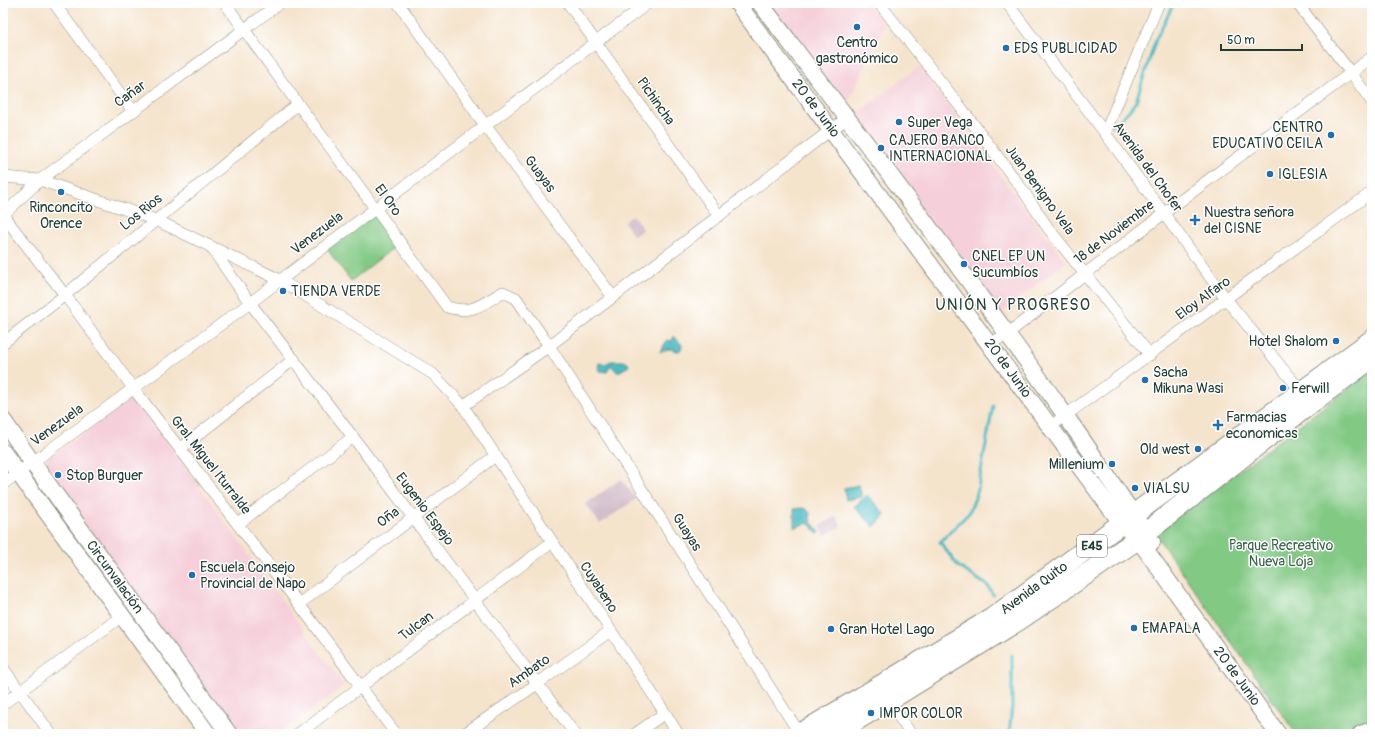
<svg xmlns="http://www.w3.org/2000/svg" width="1375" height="737" font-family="Pangolin,sans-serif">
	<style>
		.built { fill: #f5cfd9 }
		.industrial { fill: #d1bdcb }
		.green { fill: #82c984; stroke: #50835c }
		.water { fill: #4ebcc4; stroke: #367c7c }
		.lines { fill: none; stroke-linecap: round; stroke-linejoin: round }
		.stream { stroke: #4ebcc4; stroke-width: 3 }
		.street-casing { stroke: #8a9080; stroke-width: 12 }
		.secondary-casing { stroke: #8a9080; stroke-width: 18 }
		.highway-casing { stroke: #8a9080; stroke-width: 22 }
		.street { stroke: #fff; stroke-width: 11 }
		.secondary { stroke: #fff; stroke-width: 16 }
		.highway { stroke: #fff; stroke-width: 20 }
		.poi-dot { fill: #1f6fb2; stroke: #fff; stroke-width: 1.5 }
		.labels { text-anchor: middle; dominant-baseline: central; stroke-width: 3; stroke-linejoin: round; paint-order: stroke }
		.shield { fill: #fff; stroke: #627771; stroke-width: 1 }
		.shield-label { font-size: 13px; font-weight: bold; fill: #1f3d34 }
		.poi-label { font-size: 14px; fill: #1f3d34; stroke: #fff; text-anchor: start }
		.street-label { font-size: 14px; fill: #1f3d34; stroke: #fff }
		.park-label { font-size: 14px; fill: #386048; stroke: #fff }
		.quarter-label { font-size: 16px; letter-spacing: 1px; fill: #1f3d34; stroke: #fff }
	</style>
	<rect width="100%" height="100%" fill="#fff"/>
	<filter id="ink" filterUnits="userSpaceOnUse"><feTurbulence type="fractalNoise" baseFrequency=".025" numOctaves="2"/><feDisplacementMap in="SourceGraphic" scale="8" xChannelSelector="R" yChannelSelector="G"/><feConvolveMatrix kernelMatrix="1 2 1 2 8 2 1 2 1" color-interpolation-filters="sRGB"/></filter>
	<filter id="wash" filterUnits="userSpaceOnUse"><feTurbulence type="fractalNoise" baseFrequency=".012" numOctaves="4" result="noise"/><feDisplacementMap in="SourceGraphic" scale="16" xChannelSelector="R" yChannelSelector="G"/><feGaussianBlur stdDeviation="0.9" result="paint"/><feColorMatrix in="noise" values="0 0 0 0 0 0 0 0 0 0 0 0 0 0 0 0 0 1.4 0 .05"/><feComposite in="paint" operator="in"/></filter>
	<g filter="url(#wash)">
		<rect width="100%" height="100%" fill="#f5e4cc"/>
		<g class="built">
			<path d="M767 3H868L884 25 846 107Z"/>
			<path d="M919 67 1066 262 997 316 851 118Z"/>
			<path d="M134 396 344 686 278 734H235L40 464Z"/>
		</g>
		<g class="industrial">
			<path d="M633 215 643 229 634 236 624 222Z"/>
			<path d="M621 479 636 499 600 524 586 504Z"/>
			<path d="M836 516 842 526 825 535 820 526Z"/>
		</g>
		<g class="green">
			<path d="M373 213 397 245 351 281 327 249Z"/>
			<path d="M1372 370V719L1336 734H1296L1155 534Z"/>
		</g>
		<g class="water">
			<path d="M674 336 682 345C681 355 676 350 670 349 666 349 663 352 660 352L667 340 672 341Z"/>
			<path d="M611 361H624L628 363 629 366 620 371 617 372 611 365 607 372 600 371 598 369 599 363 605 364Z"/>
			<path d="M859 485 862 497 846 500 844 488Z"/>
			<path d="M867 495 886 515 874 527 854 507Z"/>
			<path d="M802 508C814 511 808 516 812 523 815 527 818 528 820 533L817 534 812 526 806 523 794 528V509Z"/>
		</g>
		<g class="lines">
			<g class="stream">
				<path d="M1112 126C1122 118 1129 112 1136 101L1156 39 1174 3"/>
				<path d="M993 595 988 586 958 566 940 542 969 513 977 493 993 406"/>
				<path d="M1009 734 1012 706V655"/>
			</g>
		</g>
	</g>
	<g filter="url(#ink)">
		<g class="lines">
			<defs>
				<g id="street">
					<path d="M54 3 133 111"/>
					<path d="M225 3 298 104 375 208 447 307C472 315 482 304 503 292L516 298 549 346 800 734"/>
					<path d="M398 3 485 125 613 297"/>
					<path d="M568 3 719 216"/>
					<path d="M879 3 962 109 1022 189 1048 228 1150 355"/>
					<path d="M1007 3 1105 133 1226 299 1304 395"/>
					<path d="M1297 3 1351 73 1372 102"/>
					<path d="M1105 133 1159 3"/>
					<path d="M3 177 40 180 156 220 280 280 433 374 463 406 665 713 678 734"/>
					<path d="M3 215 65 295 133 388 299 604 396 734"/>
					<path d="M3 215 40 180 280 3"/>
					<path d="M211 247 250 303 353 437 575 734"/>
					<path d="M3 343 65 295 298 104"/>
					<path d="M990 344 1007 334 1163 214 1372 57"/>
					<path d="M463 406 549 346 832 129 848 118"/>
					<path d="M1051 426 1372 192"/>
					<path d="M180 449 294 359"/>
					<path d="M3 484 250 303 648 3"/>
					<path d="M238 524 353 437"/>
					<path d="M299 604 495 456"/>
					<path d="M3 668 51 734"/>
					<path d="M888 701 911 734"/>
					<path d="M3 704 122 616"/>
					<path d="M298 734 552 542"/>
					<path d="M464 734 537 684 610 631"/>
					<path d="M635 734 665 713"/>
				</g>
				<g id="secondary">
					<path d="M737 3 1122 524 1138 539 1278 734"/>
					<path d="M760 3C863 139 967 275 1065 415 1095 457 1123 500 1152 542"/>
					<path d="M3 420 32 462 229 734"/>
					<path d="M3 452 208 734"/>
					<path d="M1361 734 1372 730"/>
				</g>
				<g id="highway">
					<path d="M800 734 991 619 1372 340"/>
					<path d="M834 734 1019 620 1138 539 1311 403 1372 358"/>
				</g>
			</defs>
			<use href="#street" class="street-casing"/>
			<use href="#secondary" class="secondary-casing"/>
			<use href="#highway" class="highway-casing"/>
			<use href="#street" class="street"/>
			<use href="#secondary" class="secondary"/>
			<use href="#highway" class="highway"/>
		</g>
	</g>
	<g class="poi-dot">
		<circle cx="857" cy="27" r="4"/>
		<circle cx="1006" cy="48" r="4"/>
		<circle cx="899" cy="122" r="4"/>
		<circle cx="1331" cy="135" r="4"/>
		<circle cx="881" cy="148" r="4"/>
		<circle cx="1270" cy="174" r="4"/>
		<circle cx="61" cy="192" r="4"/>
		<path d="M1193 214h4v4h4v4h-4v4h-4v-4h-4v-4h4z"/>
		<circle cx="964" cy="264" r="4"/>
		<circle cx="283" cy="291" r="4"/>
		<circle cx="1336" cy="341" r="4"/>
		<circle cx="1145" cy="380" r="4"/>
		<circle cx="1283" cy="388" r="4"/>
		<path d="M1216 419h4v4h4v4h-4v4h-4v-4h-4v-4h4z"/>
		<circle cx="1198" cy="449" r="4"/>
		<circle cx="1112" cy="464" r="4"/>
		<circle cx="58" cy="475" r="4"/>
		<circle cx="1135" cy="488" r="4"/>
		<circle cx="192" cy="575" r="4"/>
		<circle cx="1134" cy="628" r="4"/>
		<circle cx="831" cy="629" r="4"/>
		<circle cx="871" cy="713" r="4"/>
	</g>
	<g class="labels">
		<rect class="shield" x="1077" y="535" width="30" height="22" rx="3"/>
		<g class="shield-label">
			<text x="1092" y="546">E45</text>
		</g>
		<g class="poi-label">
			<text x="857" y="42" text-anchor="middle">Centro<tspan x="857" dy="16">gastronómico</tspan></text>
			<text x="1014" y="48">EDS PUBLICIDAD</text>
			<text x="907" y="122">Super Vega</text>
			<text x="1323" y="127" text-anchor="end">CENTRO<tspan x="1323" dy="16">EDUCATIVO CEILA</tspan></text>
			<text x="889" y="140">CAJERO BANCO<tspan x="889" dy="16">INTERNACIONAL</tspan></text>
			<text x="1278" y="174">IGLESIA</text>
			<text x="61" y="207" text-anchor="middle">Rinconcito<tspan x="61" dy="16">Orence</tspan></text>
			<text x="1204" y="212">Nuestra señora<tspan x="1204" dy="16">del CISNE</tspan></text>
			<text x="972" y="256">CNEL EP UN<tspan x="972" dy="16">Sucumbíos</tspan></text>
			<text x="291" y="291">TIENDA VERDE</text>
			<text x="1328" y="341" text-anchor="end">Hotel Shalom</text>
			<text x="1153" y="372">Sacha<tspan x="1153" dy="16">Mikuna Wasi</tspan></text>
			<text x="1291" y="388">Ferwill</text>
			<text x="1226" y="417">Farmacias<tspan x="1226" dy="16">economicas</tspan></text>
			<text x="1190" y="449" text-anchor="end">Old west</text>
			<text x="1104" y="464" text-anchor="end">Millenium</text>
			<text x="66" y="475">Stop Burguer</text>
			<text x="1143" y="488">VIALSU</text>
			<text x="200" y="567">Escuela Consejo<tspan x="200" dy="16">Provincial de Napo</tspan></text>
			<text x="1142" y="628">EMAPALA</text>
			<text x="839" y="629">Gran Hotel Lago</text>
			<text x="879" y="713">IMPOR COLOR</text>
		</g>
		<g class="street-label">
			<text transform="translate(130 94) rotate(-36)">Cañar</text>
			<text transform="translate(656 101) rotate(55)">Pichincha</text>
			<text transform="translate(816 108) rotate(53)">20 de Junio</text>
			<text transform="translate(1148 167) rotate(54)">Avenida del Chofer</text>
			<text transform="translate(540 174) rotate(53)">Guayas</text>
			<text transform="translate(1040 190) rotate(54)">Juan Benigno Vela</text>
			<text transform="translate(388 200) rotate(54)">El Oro</text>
			<text transform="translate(141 212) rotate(-39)">Los Rios</text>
			<text transform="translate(1114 232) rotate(-37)">18 de Noviembre</text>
			<text transform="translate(317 233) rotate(-37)">Venezuela</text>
			<text transform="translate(1203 298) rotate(-36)">Eloy Alfaro</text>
			<text transform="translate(1008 368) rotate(54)">20 de Junio</text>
			<text transform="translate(57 425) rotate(-36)">Venezuela</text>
			<text transform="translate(211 465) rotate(52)">Gral. Miguel Iturralde</text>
			<text transform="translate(425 509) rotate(53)">Eugenio Espejo</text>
			<text transform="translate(388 517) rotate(-37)">Oña</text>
			<text transform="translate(687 532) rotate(57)">Guayas</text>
			<text transform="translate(115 577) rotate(54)">Circunvalación</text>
			<text transform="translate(599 587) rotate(57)">Cuyabeno</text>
			<text transform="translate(1034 588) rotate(-36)">Avenida Quito</text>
			<text transform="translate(416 626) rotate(-37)">Tulcan</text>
			<text transform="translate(529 671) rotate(-35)">Ambato</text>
			<text transform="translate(1237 676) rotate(54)">20 de Junio</text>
		</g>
		<g class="park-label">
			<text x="1281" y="545">Parque Recreativo<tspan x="1281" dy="16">Nueva Loja</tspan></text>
		</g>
		<g class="quarter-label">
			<text x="1013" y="305">UNIÓN Y PROGRESO</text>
		</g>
	</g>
	<rect width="1375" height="737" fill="none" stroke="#fff" stroke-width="16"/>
	<path d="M1221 44v6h81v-6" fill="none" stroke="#1f3d34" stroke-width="2"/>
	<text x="1227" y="44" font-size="12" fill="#1f3d34" stroke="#ffffff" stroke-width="3" paint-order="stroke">50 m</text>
</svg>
